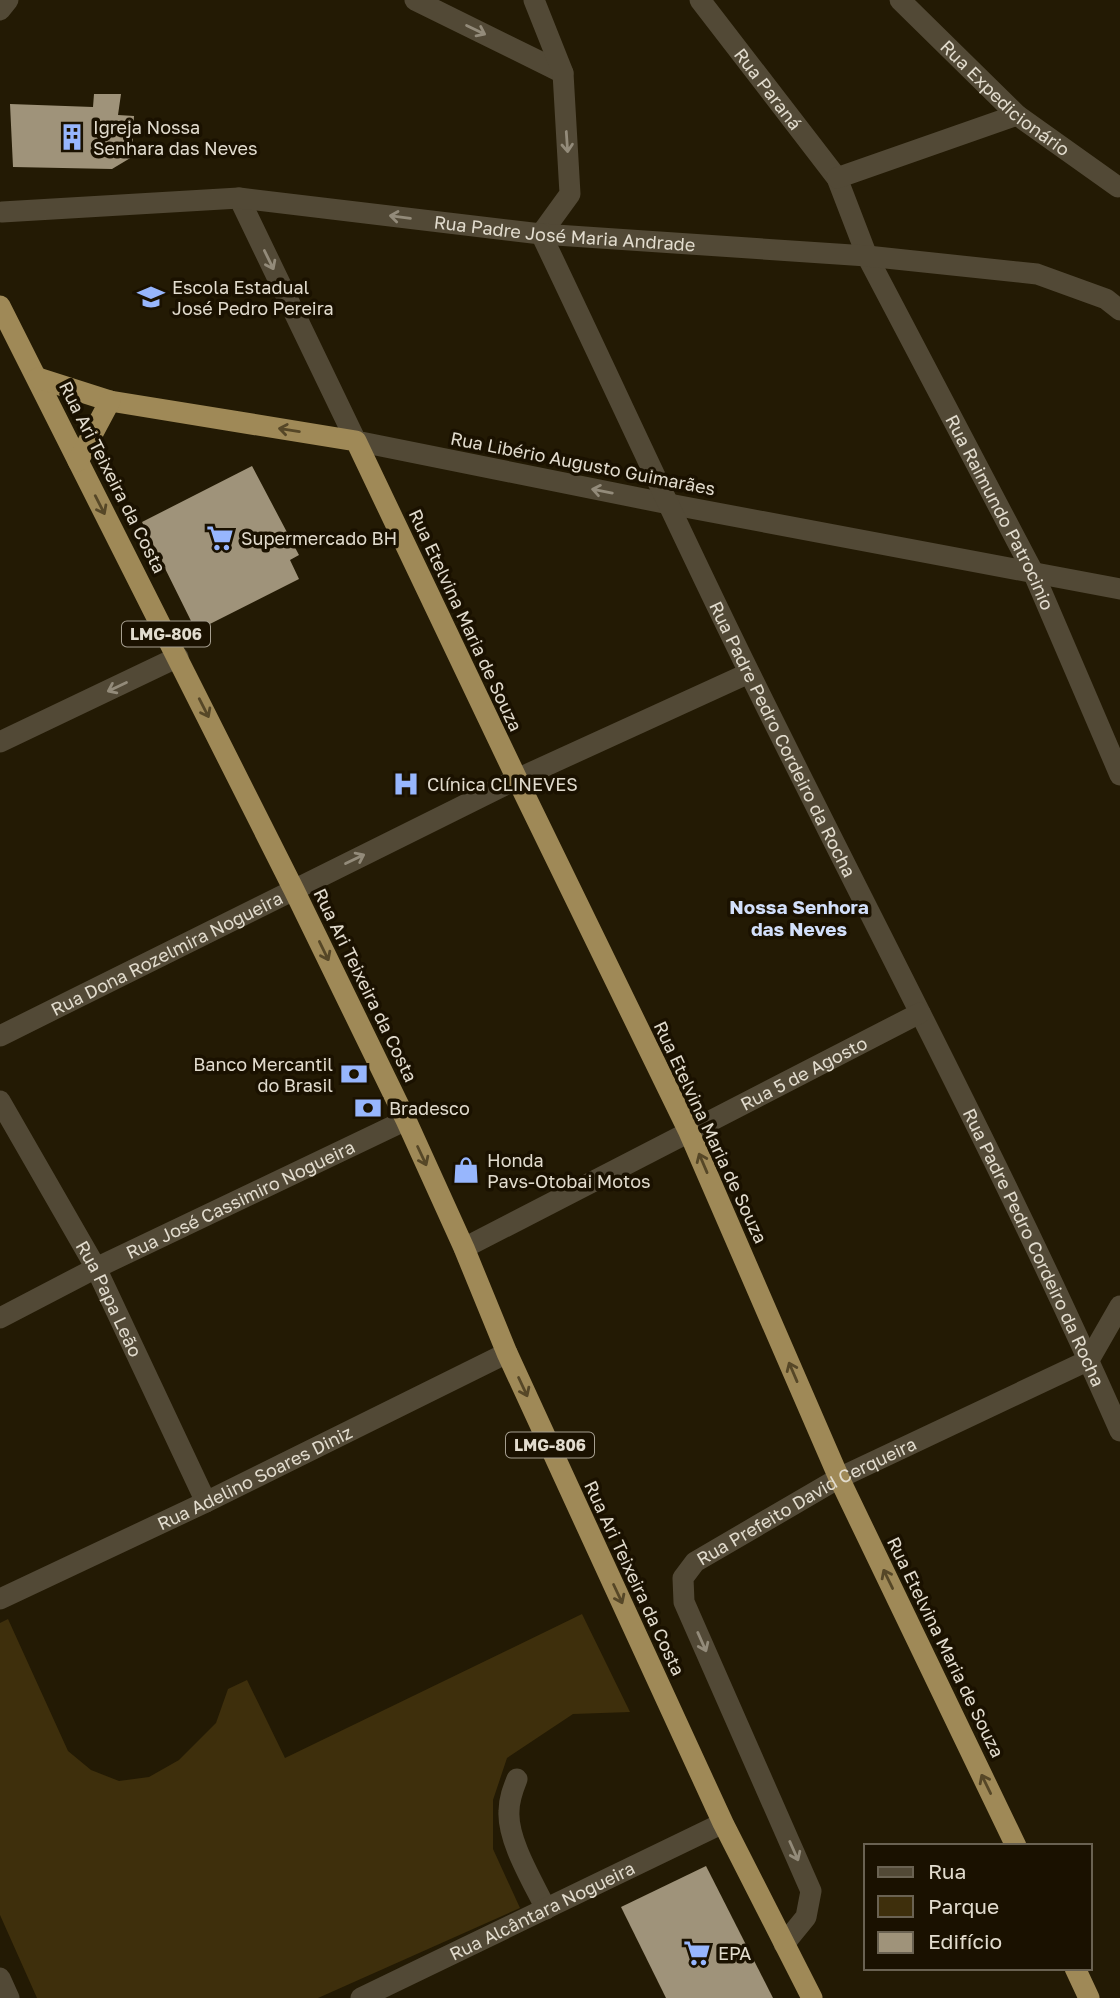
<svg xmlns="http://www.w3.org/2000/svg" width="1120" height="1998" font-family="'Golos Text',sans-serif">
	<style>
		.green { fill: #3e2f0c }
		.building { fill: #9f937a }
		.lines { fill: none; stroke-linecap: round; stroke-linejoin: round }
		.minor { stroke: #524936; stroke-width: 21 }
		.highway { stroke: #9f8957; stroke-width: 21 }
		.oneway { stroke: #938b7a }
		.oneway2 { stroke: #564727 }
		.labels { text-anchor: middle; dominant-baseline: central; stroke-width: 7; stroke-linejoin: round; paint-order: stroke }
		.shield { fill: #1a1100; stroke: #a69f90; stroke-width: 2 }
		.shield-label { font-size: 16px; font-weight: bold; fill: #e2dcce }
		.street-label { font-size: 18px; fill: #e2dcce; stroke: #1a1100 }
		.poi-label { font-size: 18px; fill: #e2dcce; stroke: #1a1100; text-anchor: start }
		.neighbourhood-label { font-size: 19px; font-weight: bold; fill: #d2dffa; stroke: #1a1100 }
	</style>
	<rect width="100%" height="100%" fill="#231a04"/>
	<path class="green" d="M582 1614 630 1712 573 1714 507 1758 493 1800V1849L520 1908 318 1998H37L0 1915V1623L8 1619 68 1751 91 1770 119 1781 149 1777 179 1760 216 1723 228 1689 247 1680 285 1758Z"/>
	<g class="building">
		<path d="M94 94H121L118 115 134 116 132 157 112 169 13 167 10 104 93 107Z"/>
		<path d="M252 466 299 555 290 560 299 579 196 631 142 522Z"/>
		<path d="M706 1866 773 1998H666L621 1907Z"/>
	</g>
	<g class="lines">
		<g class="minor">
			<path d="M415 0 563 73"/>
			<path d="M534 0 563 73 570 194 541 234"/>
			<path id="s1" d="M700 0 837 178 867 256 1033 572 1120 775"/>
			<path id="s2" d="M900 0 1017 115 1118 187"/>
			<path d="M0 10 8 0"/>
			<path d="M837 178 1017 115"/>
			<path d="M239 198 356 441 669 504 1120 589"/>
			<path id="s3" d="M2 212 239 198 541 234 867 256 1037 274 1106 299 1120 310"/>
			<path id="s4" d="M541 234C611 380 678 528 750 674 874 926 1007 1174 1120 1431"/>
			<path d="M0 742 178 657"/>
			<path id="s5" d="M0 1036 517 779 749 673"/>
			<path id="s6" d="M0 1101 96 1268 206 1502"/>
			<path id="s7" d="M464 1248 920 1013"/>
			<path id="s8" d="M0 1318 96 1268 406 1120"/>
			<path id="s9" d="M0 1599 206 1502 507 1353"/>
			<path d="M517 1779C513 1789 509 1799 509 1811 507 1840 533 1882 546 1909"/>
			<path id="s10" d="M784 1944 806 1917 811 1891 684 1602 683 1578 695 1562 839 1478 1089 1360 1120 1306"/>
			<path d="M0 1978 9 1998"/>
			<path id="s11" d="M361 1998 723 1823"/>
		</g>
		<g class="highway">
			<path d="M0 306 294 890 406 1120 464 1248 507 1353 723 1823 812 1998"/>
			<path d="M38 378 110 401 356 441 517 779 689 1132 839 1478 1016 1846"/>
			<path d="M78 461 110 401"/>
			<path d="M1075 1968 1089 1998"/>
		</g>
	</g>
	<defs><path id="oneway-shaft" d="M-6 0H5M1.5-3L5.5 0L1.5 3" fill="none" stroke-width="1.6" stroke-linecap="round" stroke-linejoin="round" transform="scale(1.75)"/></defs>
	<g class="oneway">
		<use href="#oneway-shaft" transform="translate(476 30) rotate(26)"/>
		<use href="#oneway-shaft" transform="translate(567 142) rotate(86)"/>
		<use href="#oneway-shaft" transform="translate(400 217) rotate(-173)"/>
		<use href="#oneway-shaft" transform="translate(269 260) rotate(64)"/>
		<use href="#oneway-shaft" transform="translate(602 491) rotate(-169)"/>
		<use href="#oneway-shaft" transform="translate(117 687) rotate(155)"/>
		<use href="#oneway-shaft" transform="translate(355 859) rotate(-26)"/>
		<use href="#oneway-shaft" transform="translate(702 1642) rotate(66)"/>
		<use href="#oneway-shaft" transform="translate(794 1851) rotate(66)"/>
	</g>
	<g class="oneway2">
		<use href="#oneway-shaft" transform="translate(289 430) rotate(-171)"/>
		<use href="#oneway-shaft" transform="translate(100 505) rotate(63)"/>
		<use href="#oneway-shaft" transform="translate(204 708) rotate(63)"/>
		<use href="#oneway-shaft" transform="translate(324 951) rotate(64)"/>
		<use href="#oneway-shaft" transform="translate(422 1156) rotate(65)"/>
		<use href="#oneway-shaft" transform="translate(703 1163) rotate(-113)"/>
		<use href="#oneway-shaft" transform="translate(793 1372) rotate(-113)"/>
		<use href="#oneway-shaft" transform="translate(523 1387) rotate(65)"/>
		<use href="#oneway-shaft" transform="translate(888 1579) rotate(-116)"/>
		<use href="#oneway-shaft" transform="translate(618 1594) rotate(65)"/>
		<use href="#oneway-shaft" transform="translate(986 1784) rotate(-116)"/>
	</g>
	<defs>
		<symbol id="building-bare" viewBox="-9 -9 18 18"><path d="M-4-6H4V6H1V3H-1V6H-4ZM-2.5-4.3h1.7v1.8h-1.7ZM.8-4.3h1.7v1.8H.8ZM-2.5-1h1.7V.8h-1.7ZM.8-1h1.7V.8H.8Z" fill="#97b6fd" stroke="#1a1100" stroke-width="2.5" paint-order="stroke"/></symbol>
		<symbol id="school-bare" viewBox="-9 -9 18 18"><path d="M0-5L7-2L0 1L-7-2ZM-4 1L0 2.5L4 1V4Q0 6-4 4Z" fill="#97b6fd" stroke="#1a1100" stroke-width="2.5" paint-order="stroke"/></symbol>
		<symbol id="supermarket-bare" viewBox="-9 -9 18 18"><path d="M-6-5.5h2.5l.6 2H6L4.5 2H-2.5L-4.4-4H-6ZM-1.5 3.2a1.3 1.3 0 1 0 .1 0ZM3 3.2a1.3 1.3 0 1 0 .1 0Z" fill="#97b6fd" stroke="#1a1100" stroke-width="2.5" paint-order="stroke"/></symbol>
		<symbol id="hospital-bare" viewBox="-9 -9 18 18"><path d="M-5-5h3v3.5h4V-5h3V5h-3V1.5h-4V5h-3Z" fill="#97b6fd" stroke="#1a1100" stroke-width="2.5" paint-order="stroke"/></symbol>
		<symbol id="bank-bare" viewBox="-9 -9 18 18"><path d="M-6-4H6V4H-6ZM0-2.3a2.3 2.3 0 1 0 0 4.6a2.3 2.3 0 1 0 0-4.6Z" fill="#97b6fd" stroke="#1a1100" stroke-width="2.5" paint-order="stroke"/></symbol>
		<symbol id="shop-bare" viewBox="-9 -9 18 18"><path d="M-5-2.5h2.3a2.7 3.5 0 0 1 5.4 0H5L5.5 6h-11ZM-1.5-2.5h3a1.5 2.3 0 0 0-3 0Z" fill="#97b6fd" stroke="#1a1100" stroke-width="2.5" paint-order="stroke"/></symbol>
	</defs>
	<g fill-rule="evenodd">
		<use href="#building-bare" x="53" y="118" width="38" height="38"/>
		<use href="#school-bare" x="132" y="278" width="38" height="38"/>
		<use href="#supermarket-bare" x="201" y="519" width="38" height="38"/>
		<use href="#hospital-bare" x="387" y="765" width="38" height="38"/>
		<use href="#bank-bare" x="335" y="1055" width="38" height="38"/>
		<use href="#bank-bare" x="349" y="1089" width="38" height="38"/>
		<use href="#shop-bare" x="447" y="1151" width="38" height="38"/>
		<use href="#supermarket-bare" x="678" y="1934" width="38" height="38"/>
	</g>
	<g class="labels">
		<g class="shield">
			<rect x="122" y="621.5" width="88" height="25" rx="5"/>
			<rect x="506" y="1432.5" width="88" height="25" rx="5"/>
		</g>
		<g class="shield-label">
			<text x="166" y="634">LMG-806</text>
			<text x="550" y="1445">LMG-806</text>
		</g>
		<g class="street-label">
			<text stroke="none"><textPath href="#s1" startOffset="112">Rua Paraná</textPath></text>
			<text stroke="none"><textPath href="#s2" startOffset="144">Rua Expedicionário</textPath></text>
			<text stroke="none"><textPath href="#s3" startOffset="565">Rua Padre José Maria Andrade</textPath></text>
			<text transform="translate(583 463) rotate(11)">Rua Libério Augusto Guimarães</text>
			<text transform="translate(113 477) rotate(63)">Rua Ari Teixeira da Costa</text>
			<text stroke="none"><textPath href="#s1" startOffset="597">Rua Raimundo Patrocinio</textPath></text>
			<text transform="translate(466 620) rotate(65)">Rua Etelvina Maria de Souza</text>
			<text stroke="none"><textPath href="#s4" startOffset="560">Rua Padre Pedro Cordeiro da Rocha</textPath></text>
			<text stroke="none"><textPath href="#s5" startOffset="186">Rua Dona Rozelmira Nogueira</textPath></text>
			<text transform="translate(366 985) rotate(64)">Rua Ari Teixeira da Costa</text>
			<text stroke="none"><textPath href="#s7" startOffset="382">Rua 5 de Agosto</textPath></text>
			<text transform="translate(711 1132) rotate(65)">Rua Etelvina Maria de Souza</text>
			<text stroke="none"><textPath href="#s8" startOffset="268">Rua José Cassimiro Nogueira</textPath></text>
			<text stroke="none"><textPath href="#s4" startOffset="1127">Rua Padre Pedro Cordeiro da Rocha</textPath></text>
			<text stroke="none"><textPath href="#s6" startOffset="226">Rua Papa Leão</textPath></text>
			<text stroke="none"><textPath href="#s9" startOffset="282">Rua Adelino Soares Diniz</textPath></text>
			<text stroke="none"><textPath href="#s10" startOffset="548">Rua Prefeito David Cerqueira</textPath></text>
			<text transform="translate(635 1578) rotate(65)">Rua Ari Teixeira da Costa</text>
			<text transform="translate(946 1647) rotate(64)">Rua Etelvina Maria de Souza</text>
			<text stroke="none"><textPath href="#s11" startOffset="201">Rua Alcântara Nogueira</textPath></text>
		</g>
		<g class="poi-label">
			<text x="93" y="127">Igreja Nossa<tspan x="93" dy="21">Senhara das Neves</tspan></text>
			<text x="172" y="287">Escola Estadual<tspan x="172" dy="21">José Pedro Pereira</tspan></text>
			<text x="241" y="538">Supermercado BH</text>
			<text x="427" y="784">Clínica CLINEVES</text>
			<text x="333" y="1064" text-anchor="end">Banco Mercantil<tspan x="333" dy="21">do Brasil</tspan></text>
			<text x="389" y="1108">Bradesco</text>
			<text x="487" y="1160">Honda<tspan x="487" dy="21">Pavs-Otobai Motos</tspan></text>
			<text x="718" y="1953">EPA</text>
		</g>
		<g class="neighbourhood-label">
			<text x="799" y="906">Nossa Senhora<tspan x="799" dy="22">das Neves</tspan></text>
		</g>
	</g>
	<rect x="864" y="1844" width="228" height="126" fill="#1a1100" stroke="#6a6252" stroke-width="2"/>
	<rect x="878" y="1867" width="35" height="10" fill="#524936" stroke="#6a6252" stroke-width="2"/>
	<text x="928" y="1879" font-size="21" fill="#e2dcce">Rua</text>
	<rect x="878" y="1896" width="35" height="21" fill="#3e2f0c" stroke="#6a6252" stroke-width="2"/>
	<text x="928" y="1914" font-size="21" fill="#e2dcce">Parque</text>
	<rect x="878" y="1932" width="35" height="21" fill="#9f937a" stroke="#6a6252" stroke-width="2"/>
	<text x="928" y="1949" font-size="21" fill="#e2dcce">Edifício</text>
</svg>
